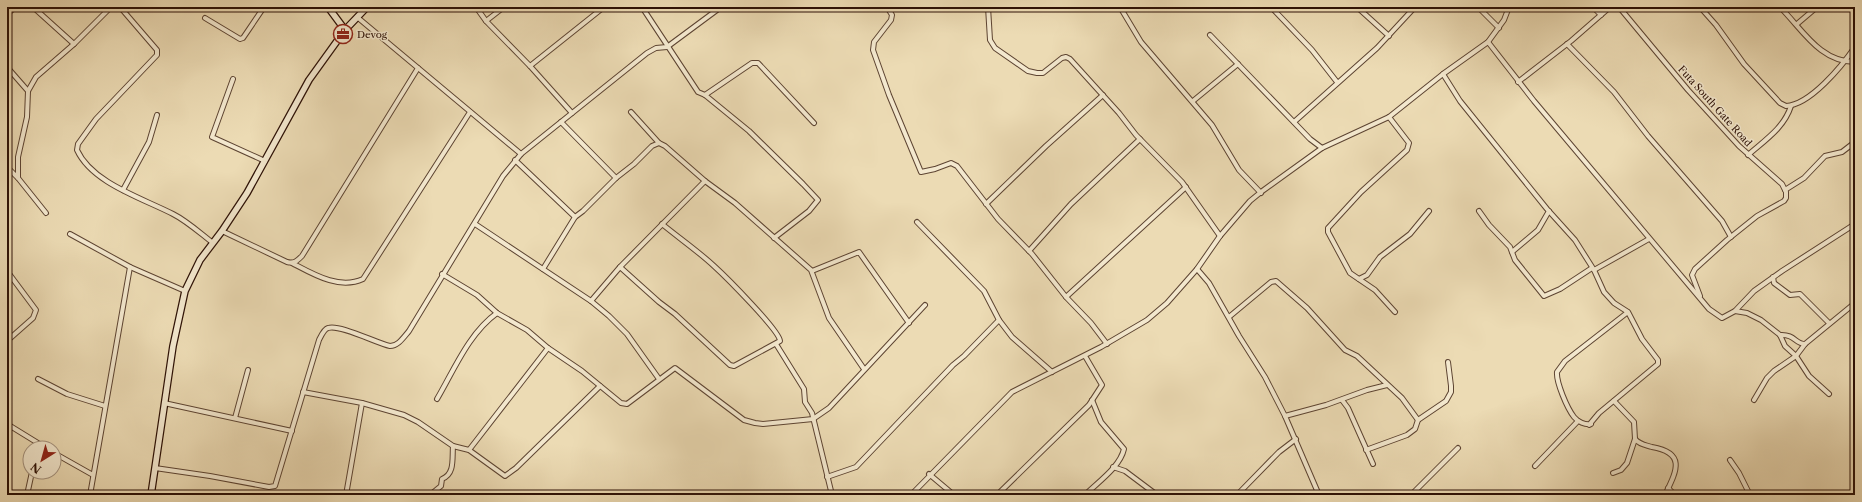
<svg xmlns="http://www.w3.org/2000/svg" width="1862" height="502" font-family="'Libre Caslon Text',serif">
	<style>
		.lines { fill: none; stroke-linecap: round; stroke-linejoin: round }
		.street-casing { stroke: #5d4432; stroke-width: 6 }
		.secondary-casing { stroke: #2d1106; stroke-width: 8 }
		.street { stroke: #f3e8ce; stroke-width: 4 }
		.secondary { stroke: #f3e8ce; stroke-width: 5.5 }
		.labels { text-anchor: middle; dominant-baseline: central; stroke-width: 3; stroke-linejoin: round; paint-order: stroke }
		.poi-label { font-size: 10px; fill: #2d1106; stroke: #f3e8ce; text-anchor: start }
		.street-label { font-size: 10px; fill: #2d1106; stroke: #f3e8ce }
	</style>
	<rect width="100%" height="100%" fill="#ecdbb4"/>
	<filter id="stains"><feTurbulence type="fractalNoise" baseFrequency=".005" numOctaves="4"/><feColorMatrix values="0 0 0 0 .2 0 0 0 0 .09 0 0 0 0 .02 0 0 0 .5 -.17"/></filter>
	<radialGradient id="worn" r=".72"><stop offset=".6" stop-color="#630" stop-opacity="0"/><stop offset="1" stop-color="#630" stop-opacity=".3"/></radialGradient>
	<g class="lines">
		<defs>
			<g id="street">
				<path d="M33 7 74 44"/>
				<path d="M120 7 157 50V55L96 119 78 144 77 150C92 183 142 198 173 214 187 221 200 233 213 243"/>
				<path d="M476 7 486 21 530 66 572 113"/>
				<path d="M642 7 698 92 705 95 749 131 803 184 818 200 809 211 774 238"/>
				<path d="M887 7 892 15 891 20 874 42 873 50 889 95 921 172 935 169 951 163 957 166 998 219 1032 254 1066 297 1091 323 1107 344"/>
				<path d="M988 7 990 40 995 48 1028 71 1037 73H1043L1062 58 1066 57 1070 59 1119 113 1136 135 1182 182 1220 236"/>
				<path d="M1120 7 1141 42 1212 125 1239 170 1261 193"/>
				<path d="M1271 7 1312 50 1337 82"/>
				<path d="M1357 7 1389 36"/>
				<path d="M1478 7 1499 28"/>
				<path d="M1593 7 1601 15"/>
				<path d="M1619 7 1688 90 1739 146 1782 184 1786 192V198L1784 201 1757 216 1727 240 1695 269 1692 275 1700 296"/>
				<path d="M1700 7 1716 25 1744 64 1780 103 1786 106C1810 105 1842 66 1855 47"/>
				<path d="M1780 7C1803 30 1820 62 1855 62"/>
				<path d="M7 14 16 7"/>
				<path d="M357 17 521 154"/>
				<path d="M205 18 240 39 243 38 264 7"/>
				<path d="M486 21 504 7"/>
				<path d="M1797 24 1817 7"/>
				<path d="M1210 35 1310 139 1322 148"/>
				<path d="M1488 42 1534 101 1709 309 1722 318 1735 311 1754 291 1782 271 1855 224"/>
				<path d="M1567 44 1614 92 1648 136 1722 221 1731 237"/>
				<path d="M530 66 604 7"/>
				<path d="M7 67 28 91"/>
				<path d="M1443 74 1460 101 1547 209 1575 240 1594 270 1604 292 1614 303 1628 312 1642 339 1658 360V364L1599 413 1589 425 1591 424C1585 425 1578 422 1574 417 1567 408 1556 382 1557 372L1565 361 1628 312"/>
				<path d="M233 79 212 137 265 161"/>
				<path d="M1518 82 1571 41 1610 7"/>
				<path d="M705 95 752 63H758L814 123"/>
				<path d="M1193 101 1238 64"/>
				<path d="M631 112 659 143 665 146 705 181 735 203 811 270 829 318 864 369"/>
				<path d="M1389 117 1409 143 1407 150 1361 192 1328 228V232L1350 273 1375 290 1395 312"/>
				<path d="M561 122 616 178"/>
				<path d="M1294 122 1377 48 1415 7"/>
				<path d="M1748 155C1765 140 1784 128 1791 106"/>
				<path d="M515 160 575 217"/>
				<path d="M7 167 18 178"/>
				<path d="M123 190 149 142 157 115"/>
				<path d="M1785 190 1804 178 1825 156 1842 152 1855 142"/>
				<path d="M986 204 1046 146 1103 95"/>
				<path d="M1479 211 1489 225 1510 247 1515 260 1544 296 1560 289 1592 268"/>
				<path d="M46 213 18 178V157L27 117 28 91 36 77 74 44 111 7"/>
				<path d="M917 222 984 291 999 320 1012 337 1052 372"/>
				<path d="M475 224 591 301 609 316 627 334 659 379"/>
				<path d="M1851 227 1855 232"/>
				<path d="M222 231 287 262C294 264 297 261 302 256L418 68"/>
				<path d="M70 234 130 267 185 291"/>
				<path d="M1029 251 1071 204 1140 139"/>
				<path d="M1512 252 1538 230 1549 211"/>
				<path d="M292 263C313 274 339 290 363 279L470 112"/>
				<path d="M620 267 659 302 675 314 730 365 734 366 780 341C780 331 725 276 714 266 698 251 679 238 662 224"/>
				<path d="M543 269 575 217 583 211 616 178 634 164 652 146 659 143"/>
				<path d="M1197 269 1209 283 1239 336 1265 377 1285 416 1319 495"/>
				<path d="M1594 270 1649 239"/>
				<path d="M7 271 36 310 33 318 7 341"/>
				<path d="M812 271 859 252 909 323"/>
				<path d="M442 274 477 295 497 313 527 330 548 348 582 371 621 403 627 404 675 368 744 420 755 423 763 424 813 419 829 408 925 305"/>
				<path d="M1773 277 1774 283 1790 295 1800 294 1829 323"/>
				<path d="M1359 279 1367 275 1380 257 1410 234 1429 211"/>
				<path d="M1066 297 1186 187"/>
				<path d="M591 301 620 267 705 181"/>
				<path d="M1735 311 1747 313 1761 320 1780 335 1785 346 1796 356 1809 376 1829 394"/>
				<path d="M1229 317 1271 282 1276 281 1307 308 1345 350 1357 356 1402 398 1418 420"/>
				<path d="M1780 335C1795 334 1795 344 1805 344"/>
				<path d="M776 344 804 389 805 402 812 413 832 495"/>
				<path d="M38 379 67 394 105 406"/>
				<path d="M303 392 362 403 404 415 418 422 453 446 469 450 505 476 516 468 600 386"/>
				<path d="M437 399C454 370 469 333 497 313"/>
				<path d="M1342 400 1348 408 1373 464"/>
				<path d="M1754 400 1767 378 1774 371 1796 356 1805 344 1855 303"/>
				<path d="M164 403 292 431"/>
				<path d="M1285 416 1326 405 1367 390 1387 385"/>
				<path d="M235 418 248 370"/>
				<path d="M7 424 46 448"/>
				<path d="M1635 439C1640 445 1646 445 1652 447 1687 453 1676 472 1665 495"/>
				<path d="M469 450 548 348"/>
				<path d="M1366 450 1407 435 1415 429 1418 420 1446 401 1451 392V386L1448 362"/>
				<path d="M54 453 93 475"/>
				<path d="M1730 460 1739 473 1750 495"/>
				<path d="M1535 466 1578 421"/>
				<path d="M1113 467 1125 471 1157 495"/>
				<path d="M155 468 210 476 269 487 275 486 319 340C321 336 324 329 328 328 340 324 376 343 390 346 398 346 403 338 409 331L503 176 521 154 647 53 656 48 667 47 721 7"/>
				<path d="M1613 473 1621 470 1627 463 1635 439 1634 422 1614 401"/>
				<path d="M929 474 954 495"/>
				<path d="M827 477 856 467 953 365 964 356 999 320"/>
				<path d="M1668 488 1673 493 1678 495"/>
				<path d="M27 495 32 472"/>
				<path d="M90 495 130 267"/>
				<path d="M346 495 362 403"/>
				<path d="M407 495V494L411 495"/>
				<path d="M430 495 441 486 442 479C455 474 452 459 453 446"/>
				<path d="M911 495 1012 392 1101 347 1147 320 1167 303 1197 269 1220 236 1250 201 1261 192 1322 148 1389 117 1443 74 1488 42 1504 20 1509 7"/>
				<path d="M997 495 1089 405 1102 385 1085 356"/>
				<path d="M1085 495C1098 482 1120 467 1124 449L1101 422 1092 400"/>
				<path d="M1237 495 1279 452 1296 439"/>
				<path d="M1327 495 1332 493 1335 495"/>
				<path d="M1411 495 1458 448"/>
			</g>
			<g id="secondary">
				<path d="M328 7 345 30"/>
				<path d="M151 495 173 346 185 291 200 260 222 231 247 193 309 80 345 30 367 7"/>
			</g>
		</defs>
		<use href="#street" class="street-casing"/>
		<use href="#secondary" class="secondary-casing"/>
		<use href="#street" class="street"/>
		<use href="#secondary" class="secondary"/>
	</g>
	<defs>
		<symbol id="office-ring" viewBox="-11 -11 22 22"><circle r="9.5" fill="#f3e8ce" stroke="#8f2418" stroke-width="1.5"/><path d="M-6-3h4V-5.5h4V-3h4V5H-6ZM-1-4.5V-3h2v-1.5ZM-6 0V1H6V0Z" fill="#8f2418"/></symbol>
	</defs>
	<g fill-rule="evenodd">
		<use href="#office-ring" x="332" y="23" width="22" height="22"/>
	</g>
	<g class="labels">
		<g class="poi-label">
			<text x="357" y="34">Devog</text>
		</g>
		<g class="street-label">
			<text transform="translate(1715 106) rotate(48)">Futa South Gate Road</text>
		</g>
	</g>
	<rect width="1862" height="502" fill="none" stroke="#ecdbb4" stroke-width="24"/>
	<rect x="8" y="8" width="1846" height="486" fill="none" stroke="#2d1106" stroke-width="2"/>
	<rect x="12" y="12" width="1838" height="478" fill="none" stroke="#2d1106"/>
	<g transform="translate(42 460) rotate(217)"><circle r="19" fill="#f3e8ce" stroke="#a4927e"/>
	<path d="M0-3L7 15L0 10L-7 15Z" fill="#8f2418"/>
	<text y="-6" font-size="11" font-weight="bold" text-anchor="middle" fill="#2d1106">N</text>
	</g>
	<rect width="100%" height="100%" filter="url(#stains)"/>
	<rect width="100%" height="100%" fill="url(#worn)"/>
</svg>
